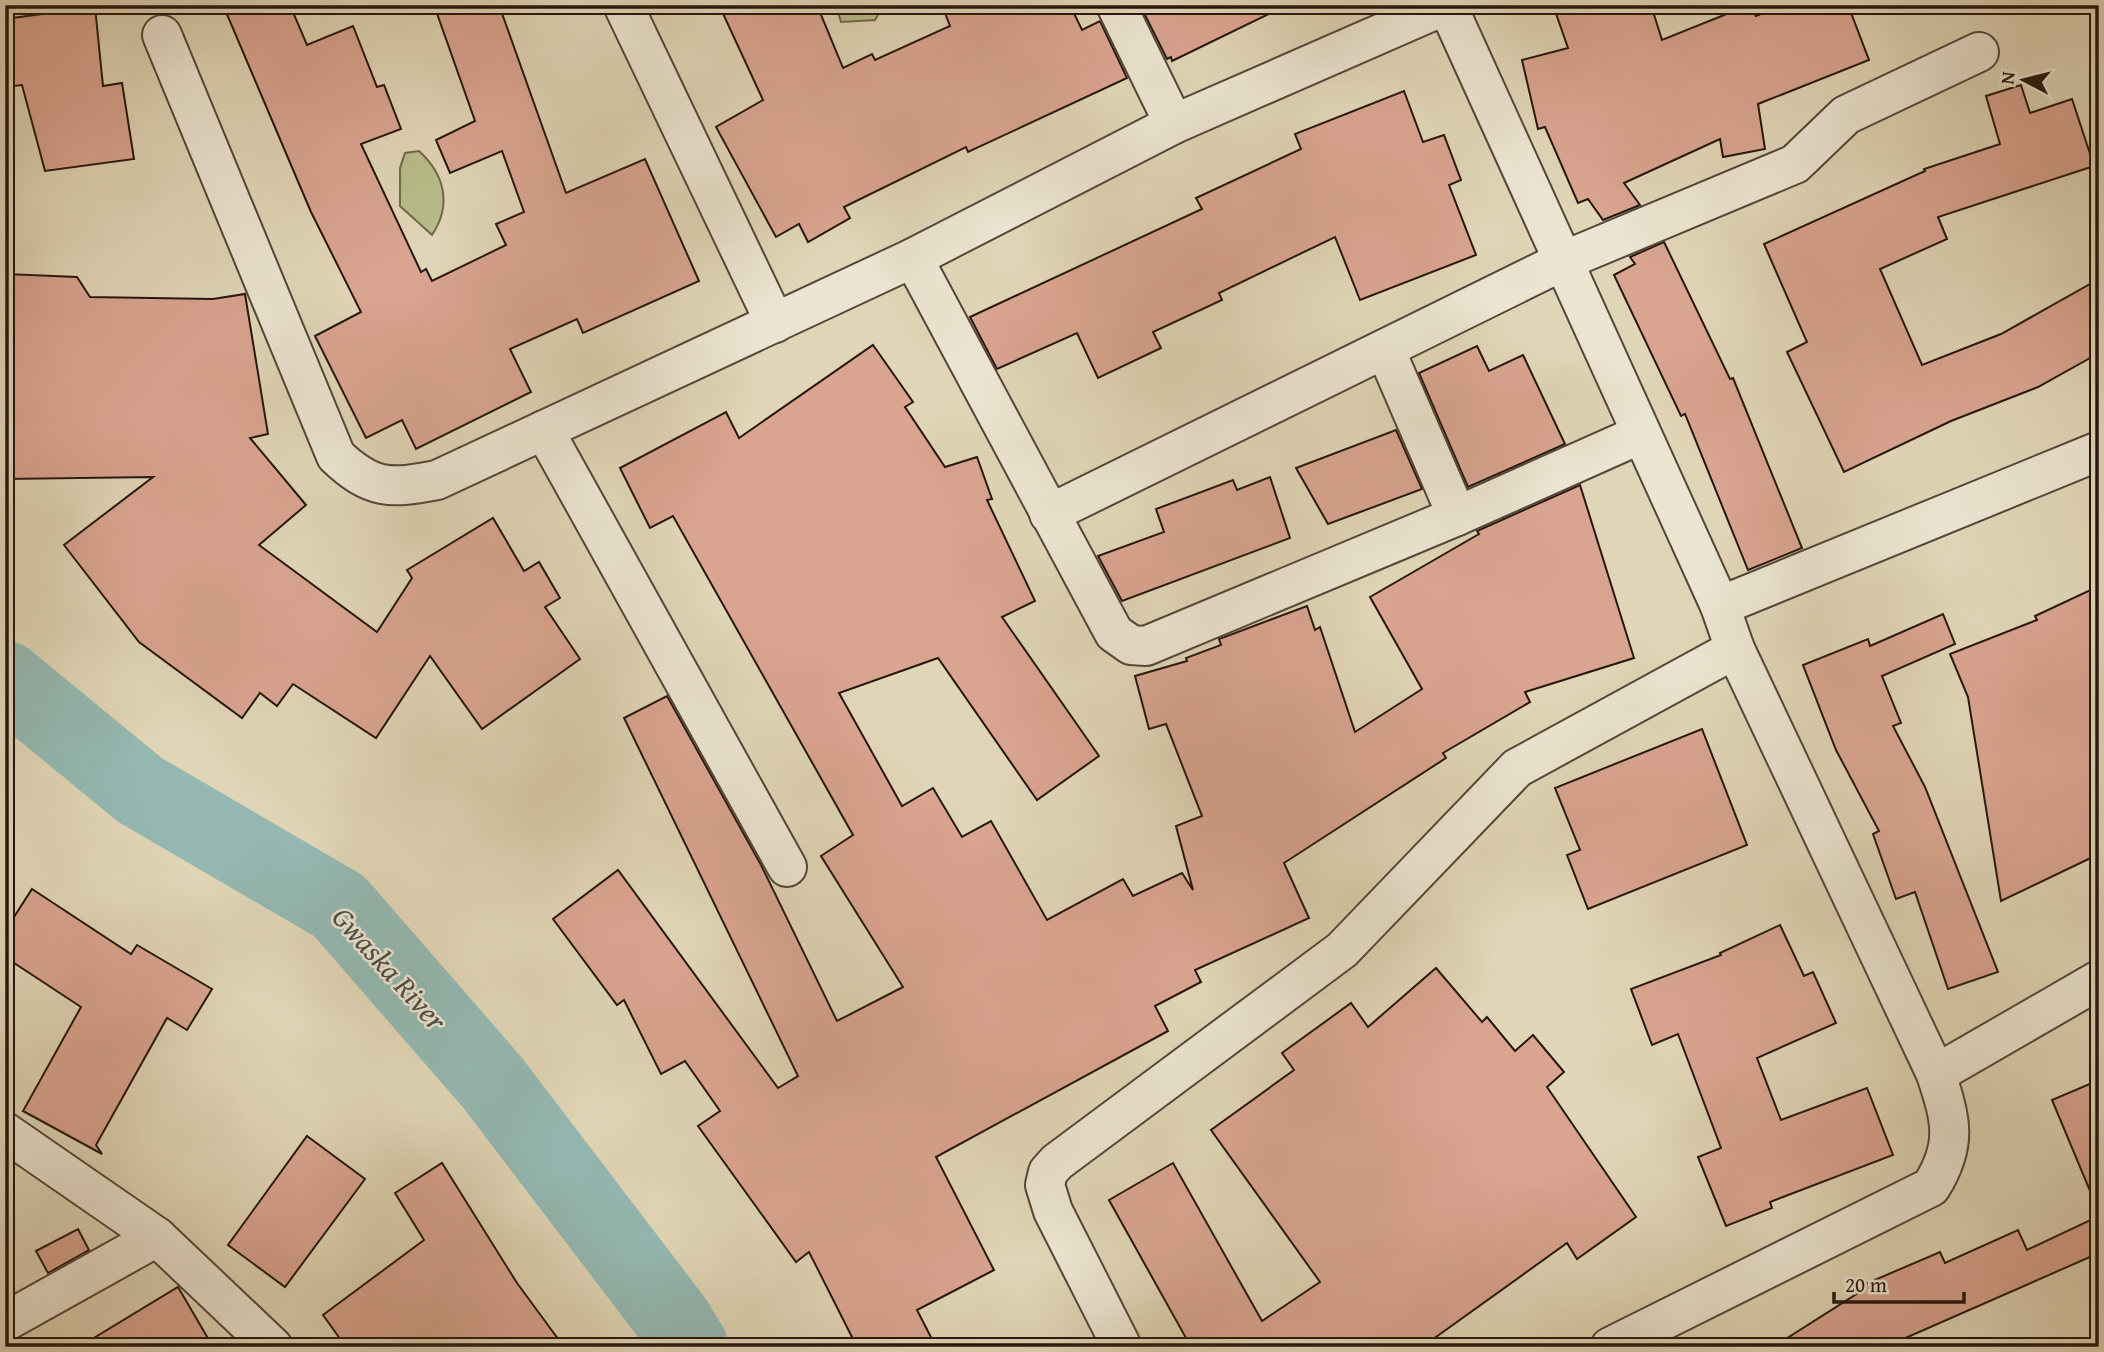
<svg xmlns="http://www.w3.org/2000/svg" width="2104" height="1352" font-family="'Gentium Book Plus',serif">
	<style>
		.green { fill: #b8bc8a; stroke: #6f694c; stroke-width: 2 }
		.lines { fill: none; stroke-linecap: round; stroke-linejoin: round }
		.river { stroke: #94b8b1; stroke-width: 77 }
		.building { fill: #d9a490; stroke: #26160f; stroke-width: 2 }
		.street-casing { stroke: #544639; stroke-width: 42 }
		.street { stroke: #ebe4d0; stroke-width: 38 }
		.labels { text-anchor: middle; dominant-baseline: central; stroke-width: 5; stroke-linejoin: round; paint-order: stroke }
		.water-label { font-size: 30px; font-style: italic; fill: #4c4f48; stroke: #ebe4d0 }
	</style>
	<rect width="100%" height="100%" fill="#e0d5b6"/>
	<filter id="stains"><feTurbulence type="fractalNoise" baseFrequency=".00286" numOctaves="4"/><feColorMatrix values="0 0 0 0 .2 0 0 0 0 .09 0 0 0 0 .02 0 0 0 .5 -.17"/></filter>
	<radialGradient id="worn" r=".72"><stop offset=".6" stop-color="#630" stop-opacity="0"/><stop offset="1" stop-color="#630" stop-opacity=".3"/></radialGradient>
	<g class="green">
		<path d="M836 5H884L875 20 841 22Z"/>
		<path d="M419 151C445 175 452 205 432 235L400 206V168L405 153Z"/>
	</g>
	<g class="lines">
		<path class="river" d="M5 679 140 790 339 906 492 1082 675 1322 690 1347"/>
	</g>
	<g class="building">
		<path d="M223 5H290L307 45 353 26 377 87 384 85 401 129 361 144 421 272 426 269 432 281 506 245 496 224 524 212 502 151 450 173 436 140 475 121 434 5H499L566 193 645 159 699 281 583 333 577 319 510 349 531 392 416 449 402 420 366 438 315 336 361 312 311 212Z"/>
		<path d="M719 5H817L843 68 872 54 875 60 950 26 942 5H1070L1082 30 1100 21 1127 78 968 152 966 147 844 207 850 218 808 242 799 224 776 237 716 127 763 100Z"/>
		<path d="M1140 5H1287L1172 61 1171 57 1167 59Z"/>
		<path d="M1553 5H1651L1662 40 1749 5 1756 16 1783 5H1848L1869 60 1758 104 1765 149 1723 157 1720 139 1624 183 1640 205 1603 220 1588 199 1578 203 1545 127 1538 129 1522 60 1568 48Z"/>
		<path d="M95 7 103 86 122 83 134 159 45 171 22 85 5 87V19Z"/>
		<path d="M2021 85 2030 113 2072 99 2094 166 1938 217 1947 239 1880 269 1922 365 2001 334 2099 279V353L2038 387 1951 421 1844 472 1787 352 1807 342 1764 244 1925 171 1924 169 2000 144 1986 96Z"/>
		<path d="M1404 91 1423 142 1444 135 1461 180 1449 185 1476 255 1360 300 1335 237 1219 293 1222 300 1153 332 1161 348 1098 378 1077 333 997 369 970 317 1202 209 1196 198 1301 149 1295 134Z"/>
		<path d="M1664 242 1730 379 1733 378 1802 548 1748 570 1685 414 1681 416 1614 275 1635 264 1630 257Z"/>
		<path d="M5 274 77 277 90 297 213 299 245 294 268 434 250 438 306 505 259 545 377 632 412 578 407 570 493 518 524 571 539 562 560 598 545 607 580 659 482 729 430 656 376 738 293 684 277 706 260 693 242 718 139 642 64 545 153 477 5 479Z"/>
		<path d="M873 345 913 402 905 407 945 467 977 457 992 499 987 500 1035 601 1002 617 1099 756 1037 800 938 658 839 693 902 806 933 788 962 837 991 821 1047 920 1123 879 1133 896 1182 873 1193 890 1176 826 1202 816 1166 724 1149 729 1135 676 1187 661 1186 658 1221 645 1219 639 1307 606 1315 630 1320 627 1355 732 1422 689 1370 597 1479 534 1477 531 1580 485 1634 658 1525 692 1530 702 1443 753 1446 758 1284 863 1309 918 1195 970 1201 982 1155 1006 1168 1031 936 1157 994 1270 917 1310 936 1347H857L809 1252 796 1262 698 1126 720 1111 685 1061 661 1074 624 1000 617 1005 553 919 618 870 778 1088 798 1076 624 718 667 696 761 865 837 1021 903 987 821 856 853 835 673 516 650 528 620 468 726 412 739 438Z"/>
		<path d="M1477 346 1489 371 1523 355 1565 444 1468 487 1419 373Z"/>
		<path d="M1396 430 1422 489 1328 524 1296 468Z"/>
		<path d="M1270 477 1290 538 1122 601 1098 556 1164 532 1156 509 1233 480 1237 490Z"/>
		<path d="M2099 586V854L2001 901 1968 697 1950 654 2037 620 2035 616Z"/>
		<path d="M1943 614 1955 644 1882 676 1901 723 1893 726 1925 787 1998 972 1948 989 1915 892 1896 899 1873 834 1879 831 1836 750 1803 665 1868 639 1870 646Z"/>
		<path d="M1702 729 1747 845 1588 909 1567 855 1580 850 1555 788Z"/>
		<path d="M32 889 131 954 137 945 212 989 187 1030 167 1018 96 1145 102 1154 23 1111 81 1007 5 957V931Z"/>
		<path d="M1780 925 1804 976 1813 972 1836 1023 1757 1058 1781 1120 1867 1088 1893 1155 1770 1202 1772 1208 1726 1226 1698 1157 1721 1148 1678 1034 1652 1045 1631 989 1721 955 1720 953Z"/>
		<path d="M1436 968 1482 1022 1487 1017 1515 1051 1533 1035 1564 1072 1547 1087 1636 1217 1577 1259 1567 1243 1422 1347H1191L1109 1200 1173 1163 1262 1321 1320 1282 1211 1130 1294 1070 1282 1053 1351 1003 1368 1027Z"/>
		<path d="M2099 1080V1210H2098L2052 1100Z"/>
		<path d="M307 1136 365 1179 285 1287 228 1245Z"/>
		<path d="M442 1163 517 1283 564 1347H346L323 1315 424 1240 395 1193Z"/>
		<path d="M2099 1216V1253L1885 1347H1773L1858 1293 1856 1288 1940 1252 1945 1263 2018 1230 2027 1250Z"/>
		<path d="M78 1229 89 1250 48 1273 36 1251Z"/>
		<path d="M178 1287 213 1347H79Z"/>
	</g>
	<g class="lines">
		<defs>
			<g id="street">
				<path d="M623 5 775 323"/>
				<path d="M1116 5 1174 124"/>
				<path d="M1447 5 1720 606 1735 649 1936 1074C1951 1120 1958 1144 1931 1187L1610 1347"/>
				<path d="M162 35 336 456C372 490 390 489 437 480L913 258 1174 124 1446 5"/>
				<path d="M913 258 1114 633 1131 645 1146 646 1457 516 1641 434"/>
				<path d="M1385 349 1457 516"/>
				<path d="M544 430 787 867"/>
				<path d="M1049 514 1563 261 1795 164 1846 115 1979 52"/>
				<path d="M1720 606 2099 451"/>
				<path d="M1936 1074 2099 980"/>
				<path d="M5 1132 157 1237 273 1347"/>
				<path d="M5 1322 157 1237"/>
				<path d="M1122 1347 1053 1211 1045 1185 1048 1172 1057 1162 1342 950 1517 768 1735 649"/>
			</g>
		</defs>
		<use href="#street" class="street-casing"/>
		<use href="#street" class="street"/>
	</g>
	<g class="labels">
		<g class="water-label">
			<text transform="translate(390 968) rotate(48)">Gwaska River</text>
		</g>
	</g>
	<rect width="2104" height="1352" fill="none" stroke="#e0d5b6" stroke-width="28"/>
	<rect x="7" y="7" width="2090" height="1338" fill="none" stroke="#26160f" stroke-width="3.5"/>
	<rect x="14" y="14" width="2076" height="1324" fill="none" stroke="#26160f" stroke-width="2"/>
	<g transform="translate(2024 80) rotate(277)" stroke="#ebe4d0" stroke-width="5" paint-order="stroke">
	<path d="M0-5L12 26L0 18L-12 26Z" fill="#26160f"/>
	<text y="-10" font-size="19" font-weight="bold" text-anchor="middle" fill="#26160f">N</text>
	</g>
	<path d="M1834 1292v10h130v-10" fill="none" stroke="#26160f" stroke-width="3.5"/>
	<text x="1845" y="1292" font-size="21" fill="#26160f" stroke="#ebe4d0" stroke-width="5" paint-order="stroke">20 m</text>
	<rect width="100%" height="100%" filter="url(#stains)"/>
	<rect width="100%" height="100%" fill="url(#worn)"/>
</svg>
